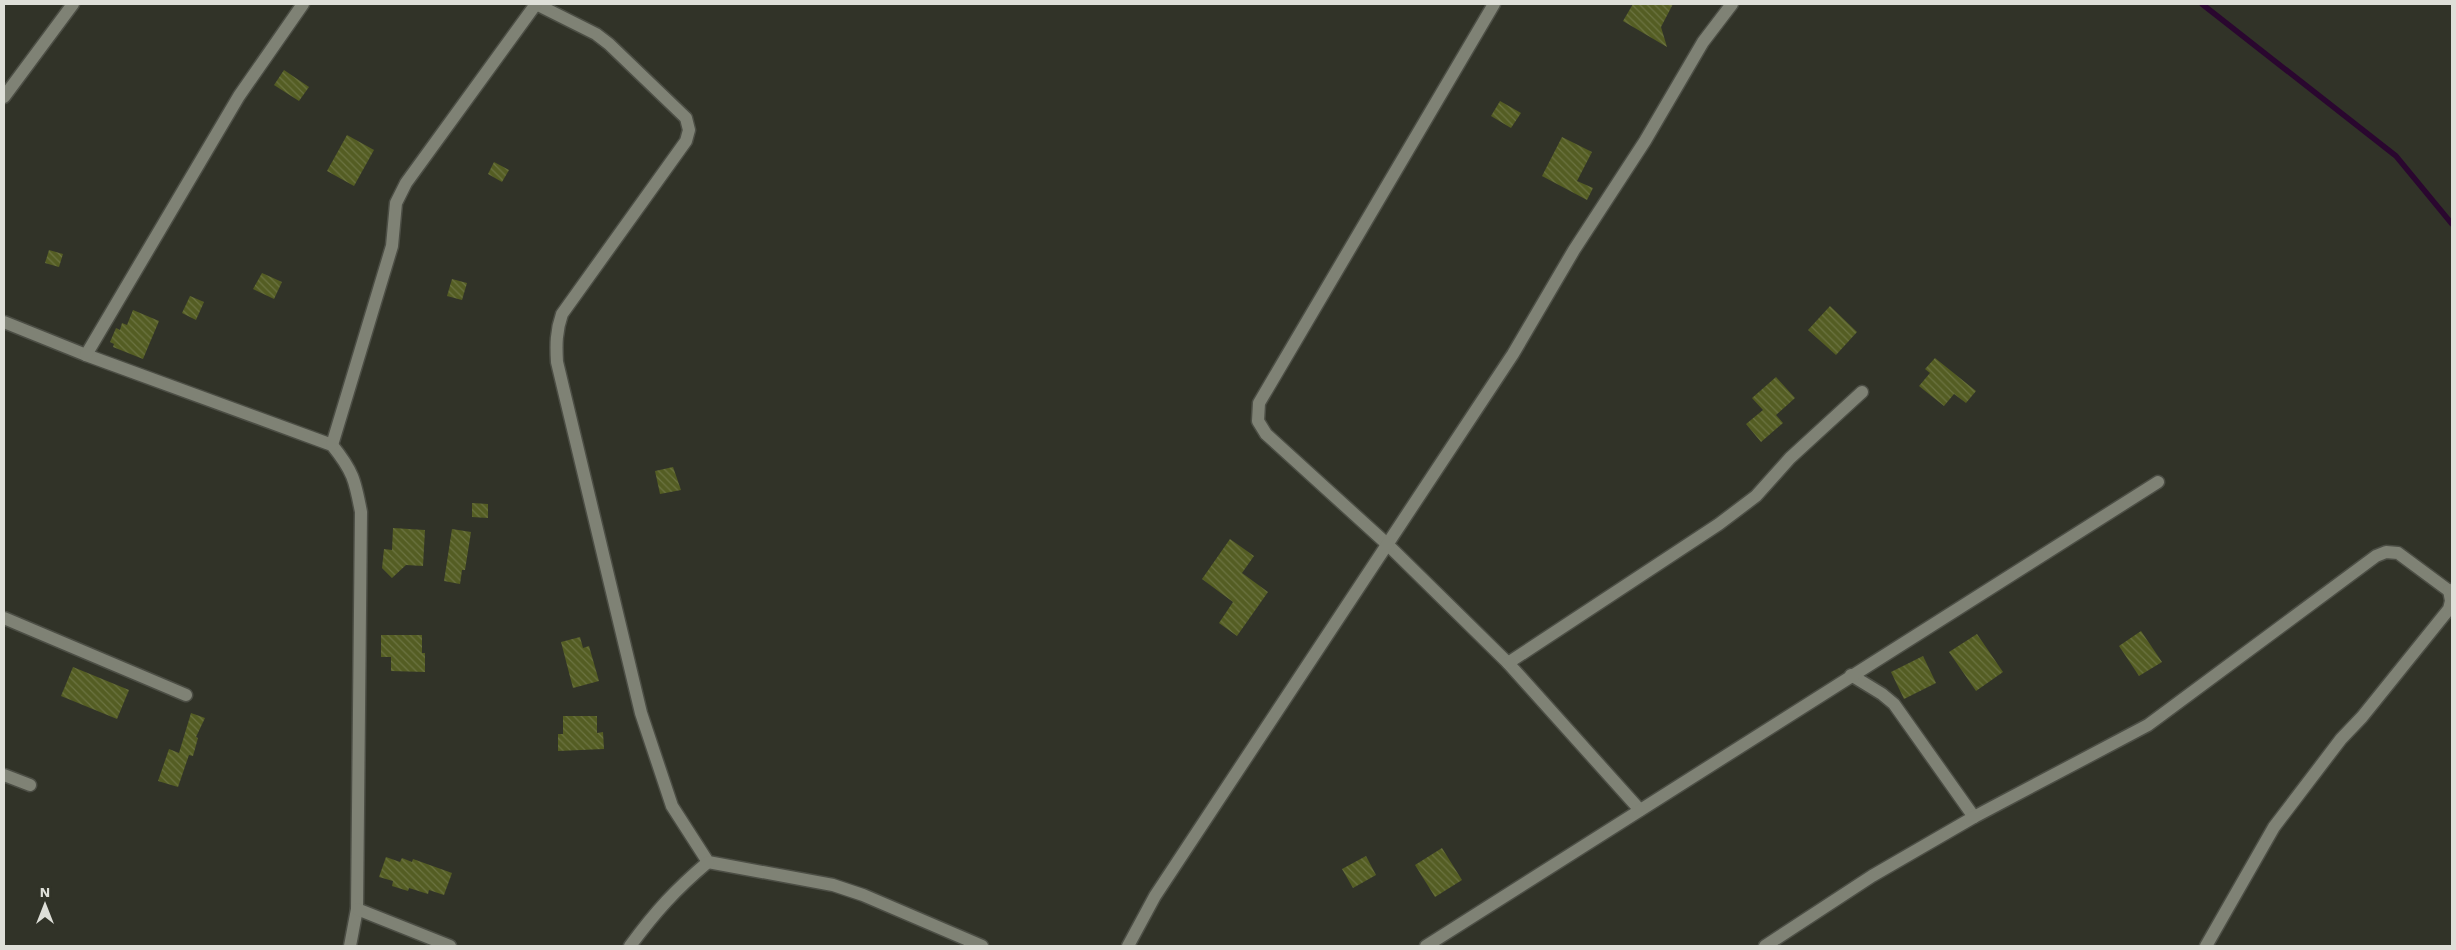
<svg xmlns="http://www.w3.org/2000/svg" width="2456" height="950" font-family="'Work Sans',sans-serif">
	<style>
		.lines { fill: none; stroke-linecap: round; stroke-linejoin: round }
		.stream { stroke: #2a072f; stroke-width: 5.5 }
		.building { fill: url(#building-back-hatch) }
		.street-casing { stroke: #4c4e45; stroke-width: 15 }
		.street { stroke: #7f8275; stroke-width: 12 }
	</style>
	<defs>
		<pattern id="building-back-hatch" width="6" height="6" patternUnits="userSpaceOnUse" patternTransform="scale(1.25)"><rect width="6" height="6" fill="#545d23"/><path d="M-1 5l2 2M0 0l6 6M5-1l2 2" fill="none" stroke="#6c7442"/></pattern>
	</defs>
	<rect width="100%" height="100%" fill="#313328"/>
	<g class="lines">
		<path class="stream" d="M2202 4 2396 156 2452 224"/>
	</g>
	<g class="building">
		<path d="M1633 4H1673L1661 27 1667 47 1623 21Z"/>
		<path d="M284 70 309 87 299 101 274 85Z"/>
		<path d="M1500 101 1521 113 1511 128 1491 116Z"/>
		<path d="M347 135 374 150 354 186 327 171Z"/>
		<path d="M1562 137 1592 152 1577 181 1593 188 1587 200 1542 176Z"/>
		<path d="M494 162 509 170 502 182 488 174Z"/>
		<path d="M49 250 63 254 59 267 45 263Z"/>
		<path d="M262 273 282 282 274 299 253 289Z"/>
		<path d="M452 279 467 283 462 300 447 296Z"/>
		<path d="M190 296 204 302 196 320 182 313Z"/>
		<path d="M1830 306 1857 332 1836 355 1808 330Z"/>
		<path d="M133 310 159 321 143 359 113 347 114 344 110 342 116 328 120 330 122 323 127 325Z"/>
		<path d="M1935 358 1976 391 1966 403 1954 394 1944 406 1919 386 1930 373 1925 369Z"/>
		<path d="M1776 377 1795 398 1776 415 1783 423 1761 442 1746 424 1763 410 1752 398Z"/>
		<path d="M673 467 681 490 660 494 655 471Z"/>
		<path d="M472 503 488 504V518L472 517Z"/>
		<path d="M393 528 425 530 423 566 406 565 392 578 382 568 384 549 392 550Z"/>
		<path d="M452 529 471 532 465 570H462L460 584 444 581Z"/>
		<path d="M1230 539 1254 556 1242 573 1268 592 1237 636 1219 623 1233 602 1202 579Z"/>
		<path d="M2141 631 2162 662 2139 676 2119 646Z"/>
		<path d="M1977 634 2003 672 1976 691 1949 652Z"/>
		<path d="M381 635H422V653H425V672L391 671V657H381Z"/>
		<path d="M580 637 583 648 589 646 599 681 573 688 561 642Z"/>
		<path d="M1923 656 1936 683 1904 699 1891 672Z"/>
		<path d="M73 667 129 690 117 719 61 696Z"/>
		<path d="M191 713 205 718 196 737 198 738 193 756 189 755 178 787 158 781 169 749 179 753Z"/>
		<path d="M563 716H597V733L603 732 604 749 558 751V734H563Z"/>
		<path d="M1442 848 1462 880 1435 897 1415 865Z"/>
		<path d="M1366 856 1376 875 1353 888 1342 869Z"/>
		<path d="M386 857 400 862 402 858 412 862 413 859 452 873 444 895 429 890 428 894 409 888 408 891 392 886 393 881 379 877Z"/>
	</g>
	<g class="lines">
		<defs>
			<g id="street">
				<path d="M536 4 596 34 609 44 686 118 689 130 686 141 562 314C556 331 556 345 557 362L641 713 672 806 708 862 833 885 863 895 982 946"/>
				<path d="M1494 4 1259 403 1258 421 1266 434 1387 544 1508 663 1640 810"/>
				<path d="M4 97 73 4"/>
				<path d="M4 322 86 355 332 445C353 471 355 480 361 512L357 909 350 946"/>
				<path d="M86 355 239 96 303 4"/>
				<path d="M332 445 392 246 396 203 406 183 536 4"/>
				<path d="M4 618 186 695"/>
				<path d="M1508 663 1719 524 1756 496 1790 458 1862 392"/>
				<path d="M1851 675 1882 694 1894 704 1974 817"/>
				<path d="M4 775 30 785"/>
				<path d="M357 909 450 946"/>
				<path d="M630 946C656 911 675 890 708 862"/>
				<path d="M1128 946 1155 896 1513 354 1574 250 1645 141 1703 42 1732 4"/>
				<path d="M1426 946 2158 482"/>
				<path d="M1765 946 1872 876 1974 817 2148 725 2376 556 2386 552 2398 553 2452 593"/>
				<path d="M2206 946 2274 827 2341 739 2362 717 2449 609 2451 601 2449 590"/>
			</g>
		</defs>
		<use href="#street" class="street-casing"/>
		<use href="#street" class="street"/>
	</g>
	<rect width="2456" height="950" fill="none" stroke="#dedfd8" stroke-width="10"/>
	<g transform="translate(45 905)" stroke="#313328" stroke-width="4" paint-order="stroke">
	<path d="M0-4L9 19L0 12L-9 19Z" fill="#dedfd8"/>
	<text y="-8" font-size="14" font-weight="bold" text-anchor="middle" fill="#dedfd8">N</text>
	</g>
</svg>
